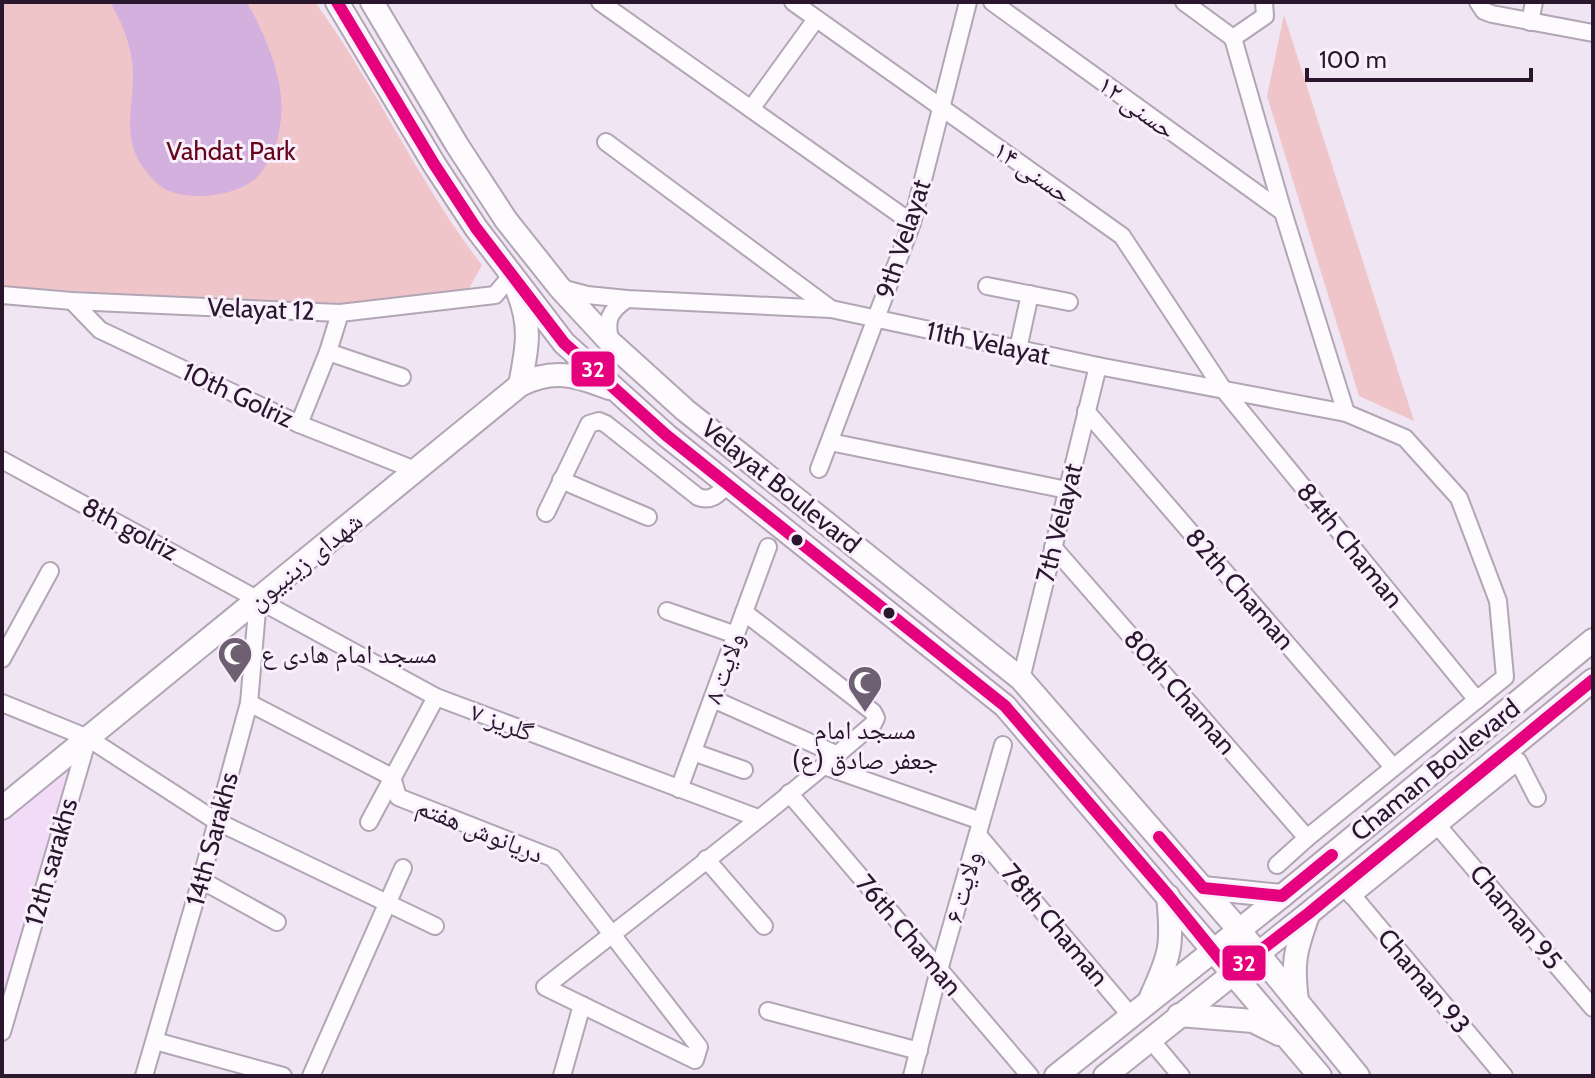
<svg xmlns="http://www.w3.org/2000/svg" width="1595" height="1078" font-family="Cabin,'Noto Naskh Arabic',sans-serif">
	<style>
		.built { fill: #f1dbf7 }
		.green { fill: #efc5ca }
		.water { fill: #d4b0de }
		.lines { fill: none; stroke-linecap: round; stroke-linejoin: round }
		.street-casing { stroke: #b2a5b6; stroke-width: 20 }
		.secondary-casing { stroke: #b2a5b6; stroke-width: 26 }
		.street { stroke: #fdfbfd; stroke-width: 16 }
		.secondary { stroke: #fdfbfd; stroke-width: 22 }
		.bus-1-casing { stroke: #faf0fd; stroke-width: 18 }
		.bus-1 { stroke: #e5007d; stroke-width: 12 }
		.bus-dot { fill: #2a172e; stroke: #faf0fd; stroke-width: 3 }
		.labels { text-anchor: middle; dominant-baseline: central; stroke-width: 6; stroke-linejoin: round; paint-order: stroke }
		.street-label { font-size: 26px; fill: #2a172e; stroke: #faf0fd }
		.park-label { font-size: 26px; fill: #660519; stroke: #faf0fd }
		.poi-label { font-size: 26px; fill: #2a172e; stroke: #faf0fd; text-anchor: start }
		.line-badge { stroke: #faf0fd; stroke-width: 3 }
		.badge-label { font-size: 22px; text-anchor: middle; font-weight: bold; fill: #fff }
	</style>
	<rect width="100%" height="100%" fill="#f0e5f2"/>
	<path class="built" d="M81 739 2 1019V804Z"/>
	<g class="green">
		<path d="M2 2H315C376 86 418 182 482 265L467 292 303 307 2 286Z"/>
		<path d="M1284 15 1414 421 1359 396 1267 96Z"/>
	</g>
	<path class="water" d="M110 2H247C265 35 285 79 281 118 279 140 272 162 256 178 236 197 187 202 163 188 157 184 150 176 146 171 120 140 134 106 133 71 132 47 122 22 110 2Z"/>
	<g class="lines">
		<defs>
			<g id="street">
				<path d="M600 2 912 223"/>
				<path d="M793 2 1122 236 1223 389 1477 700"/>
				<path d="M992 2 1283 212"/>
				<path d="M1184 2 1233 38"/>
				<path d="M1478 2 1484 11 1492 14 1593 33"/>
				<path d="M1530 22 1534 2"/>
				<path d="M1233 38 1283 212 1346 413"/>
				<path d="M1233 38 1265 16 1264 2"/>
				<path d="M751 109 816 19"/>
				<path d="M606 142 831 309"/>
				<path d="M987 286 1069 302"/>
				<path d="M561 288 587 295 627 299 831 309 1098 366 1346 413 1405 438 1459 498 1498 601 1505 677 1307 838 1277 865"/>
				<path d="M2 295 72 301 340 313 495 295 511 276"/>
				<path d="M72 301 100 330 299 424 415 470"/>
				<path d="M611 343C605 321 608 312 627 299"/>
				<path d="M1018 349 1030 294"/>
				<path d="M328 352 402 377"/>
				<path d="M1086 411 1393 767"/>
				<path d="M299 424 328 352 340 313"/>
				<path d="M830 442 1067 490"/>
				<path d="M2 460 436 697 758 818"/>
				<path d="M819 469 912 223 968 2"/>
				<path d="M561 480 648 517"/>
				<path d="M546 513 589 424 599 421 606 424 698 497C712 502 718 494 728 484"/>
				<path d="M1053 547 1307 838"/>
				<path d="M667 611 736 635"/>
				<path d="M2 659 50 571"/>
				<path d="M1021 679 1098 366"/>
				<path d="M713 699 838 755"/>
				<path d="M2 703 88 738 216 821 435 926"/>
				<path d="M249 703 392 777 398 797 553 858 699 1047 695 1060 545 987C655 900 767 816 873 724L876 718 873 712 744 612"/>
				<path d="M693 752 744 770"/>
				<path d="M824 766 981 821"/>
				<path d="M679 789 768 547"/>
				<path d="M789 793 1030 1076"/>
				<path d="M369 822 436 697"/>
				<path d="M1438 826 1593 1008"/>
				<path d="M978 835 1131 1016"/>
				<path d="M706 859 764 926"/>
				<path d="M201 880 277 922"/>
				<path d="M1347 889 1504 1076"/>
				<path d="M1352 896 1518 761 1537 798"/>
				<path d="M768 1011 919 1051"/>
				<path d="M2 1032 88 738"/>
				<path d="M1150 1039 1181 1076"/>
				<path d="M155 1041 283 1076"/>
				<path d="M144 1076 201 880 249 703 258 599"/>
				<path d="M311 1076 403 868"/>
				<path d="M562 1076 582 1005"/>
				<path d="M912 1076 939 970 1003 745"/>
			</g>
			<g id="secondary">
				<path d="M337 2 434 164 476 228 564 343 666 435 1005 706 1320 1076"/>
				<path d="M372 2 457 145 506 220 560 288 611 343 685 410 1021 679 1239 930 1358 1076"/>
				<path d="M518 292C532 327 527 349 520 385"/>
				<path d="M2 808 520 385C553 368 576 375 609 388"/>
				<path d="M1203 888 1282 896"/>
				<path d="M1151 997C1171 953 1173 945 1168 896"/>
				<path d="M1297 1001C1292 963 1295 951 1308 915"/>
				<path d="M1179 1015 1253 1021 1279 1034"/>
				<path d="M1056 1076 1282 896 1593 640"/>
				<path d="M1105 1076 1309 913 1593 680"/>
			</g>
		</defs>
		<use href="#street" class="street-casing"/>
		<use href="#secondary" class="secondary-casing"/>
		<use href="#street" class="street"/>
		<use href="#secondary" class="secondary"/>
		<defs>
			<g id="bus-1">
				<path d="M337 2 434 164 476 228 564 343 666 435 1005 706 1168 895 1231 973 1309 913 1593 680"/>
				<path d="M1159 837 1203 888 1282 896 1332 855"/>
			</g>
		</defs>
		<use href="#bus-1" class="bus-1-casing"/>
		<use href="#bus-1" class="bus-1"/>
	</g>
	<defs>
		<symbol id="mosque-pin" viewBox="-11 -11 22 30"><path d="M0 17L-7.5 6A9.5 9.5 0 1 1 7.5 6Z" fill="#6f5f73" stroke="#faf0fd"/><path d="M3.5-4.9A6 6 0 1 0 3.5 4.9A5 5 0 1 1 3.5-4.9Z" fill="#fff"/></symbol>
	</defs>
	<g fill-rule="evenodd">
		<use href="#mosque-pin" x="215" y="634" width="40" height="54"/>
		<use href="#mosque-pin" x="845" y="663" width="40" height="54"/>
	</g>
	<g class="bus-dot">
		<circle cx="797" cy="540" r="7"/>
		<circle cx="889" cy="613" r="7"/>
	</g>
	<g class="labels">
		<g class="street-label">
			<text transform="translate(1137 107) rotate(36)">حسنی ۱۲</text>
			<text transform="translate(1033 172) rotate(35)">حسنی ۱۴</text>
			<text transform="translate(903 239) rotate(-72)">9th Velayat</text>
			<text transform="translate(261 309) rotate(2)">Velayat 12</text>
			<text transform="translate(988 343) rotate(12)">11th Velayat</text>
			<text transform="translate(238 395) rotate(25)">10th Golriz</text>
			<text transform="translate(781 486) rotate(39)">Velayat Boulevard</text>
			<text transform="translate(1059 523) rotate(-76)">7th Velayat</text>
			<text transform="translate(130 529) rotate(28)">8th golriz</text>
			<text transform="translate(1350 545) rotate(51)">84th Chaman</text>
			<text transform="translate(305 561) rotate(-39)">شهدای زینبیون</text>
			<text transform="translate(1240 589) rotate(49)">82th Chaman</text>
			<text transform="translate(724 668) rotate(-70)">ولایت ۸</text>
			<text transform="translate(1180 692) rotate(49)">80th Chaman</text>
			<text transform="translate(502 722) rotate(21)">گلریز ۷</text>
			<text transform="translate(1435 770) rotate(-39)">Chaman Boulevard</text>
			<text transform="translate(480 830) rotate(22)">دریانوش هفتم</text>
			<text transform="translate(212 839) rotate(-75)">14th Sarakhs</text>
			<text transform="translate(51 862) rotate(-74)">12th sarakhs</text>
			<text transform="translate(963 887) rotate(-74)">ولایت ۶</text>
			<text transform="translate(1516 917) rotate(50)">Chaman 95</text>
			<text transform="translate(1055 925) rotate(50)">78th Chaman</text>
			<text transform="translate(909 935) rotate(50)">76th Chaman</text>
			<text transform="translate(1424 981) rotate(50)">Chaman 93</text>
		</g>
		<g class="park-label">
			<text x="231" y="151">Vahdat Park</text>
		</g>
		<g class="poi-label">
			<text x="261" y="654">مسجد امام هادی ع</text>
			<text x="865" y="730" text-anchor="middle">مسجد امام<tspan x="865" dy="30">جعفر صادق (ع)</tspan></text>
		</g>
	</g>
	<g class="line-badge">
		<rect x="570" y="350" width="46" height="38" rx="8" fill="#e5007d"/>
		<rect x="1221" y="944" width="46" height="38" rx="8" fill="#e5007d"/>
	</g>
	<g class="badge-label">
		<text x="593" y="377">32</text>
		<text x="1244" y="971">32</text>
	</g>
	<rect width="1595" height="1078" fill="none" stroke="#2a172e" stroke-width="8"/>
	<path d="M1307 68v12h224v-12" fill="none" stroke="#2a172e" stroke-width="4"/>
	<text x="1319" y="68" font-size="24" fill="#2a172e" stroke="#faf0fd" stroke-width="6" paint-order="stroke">100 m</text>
</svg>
